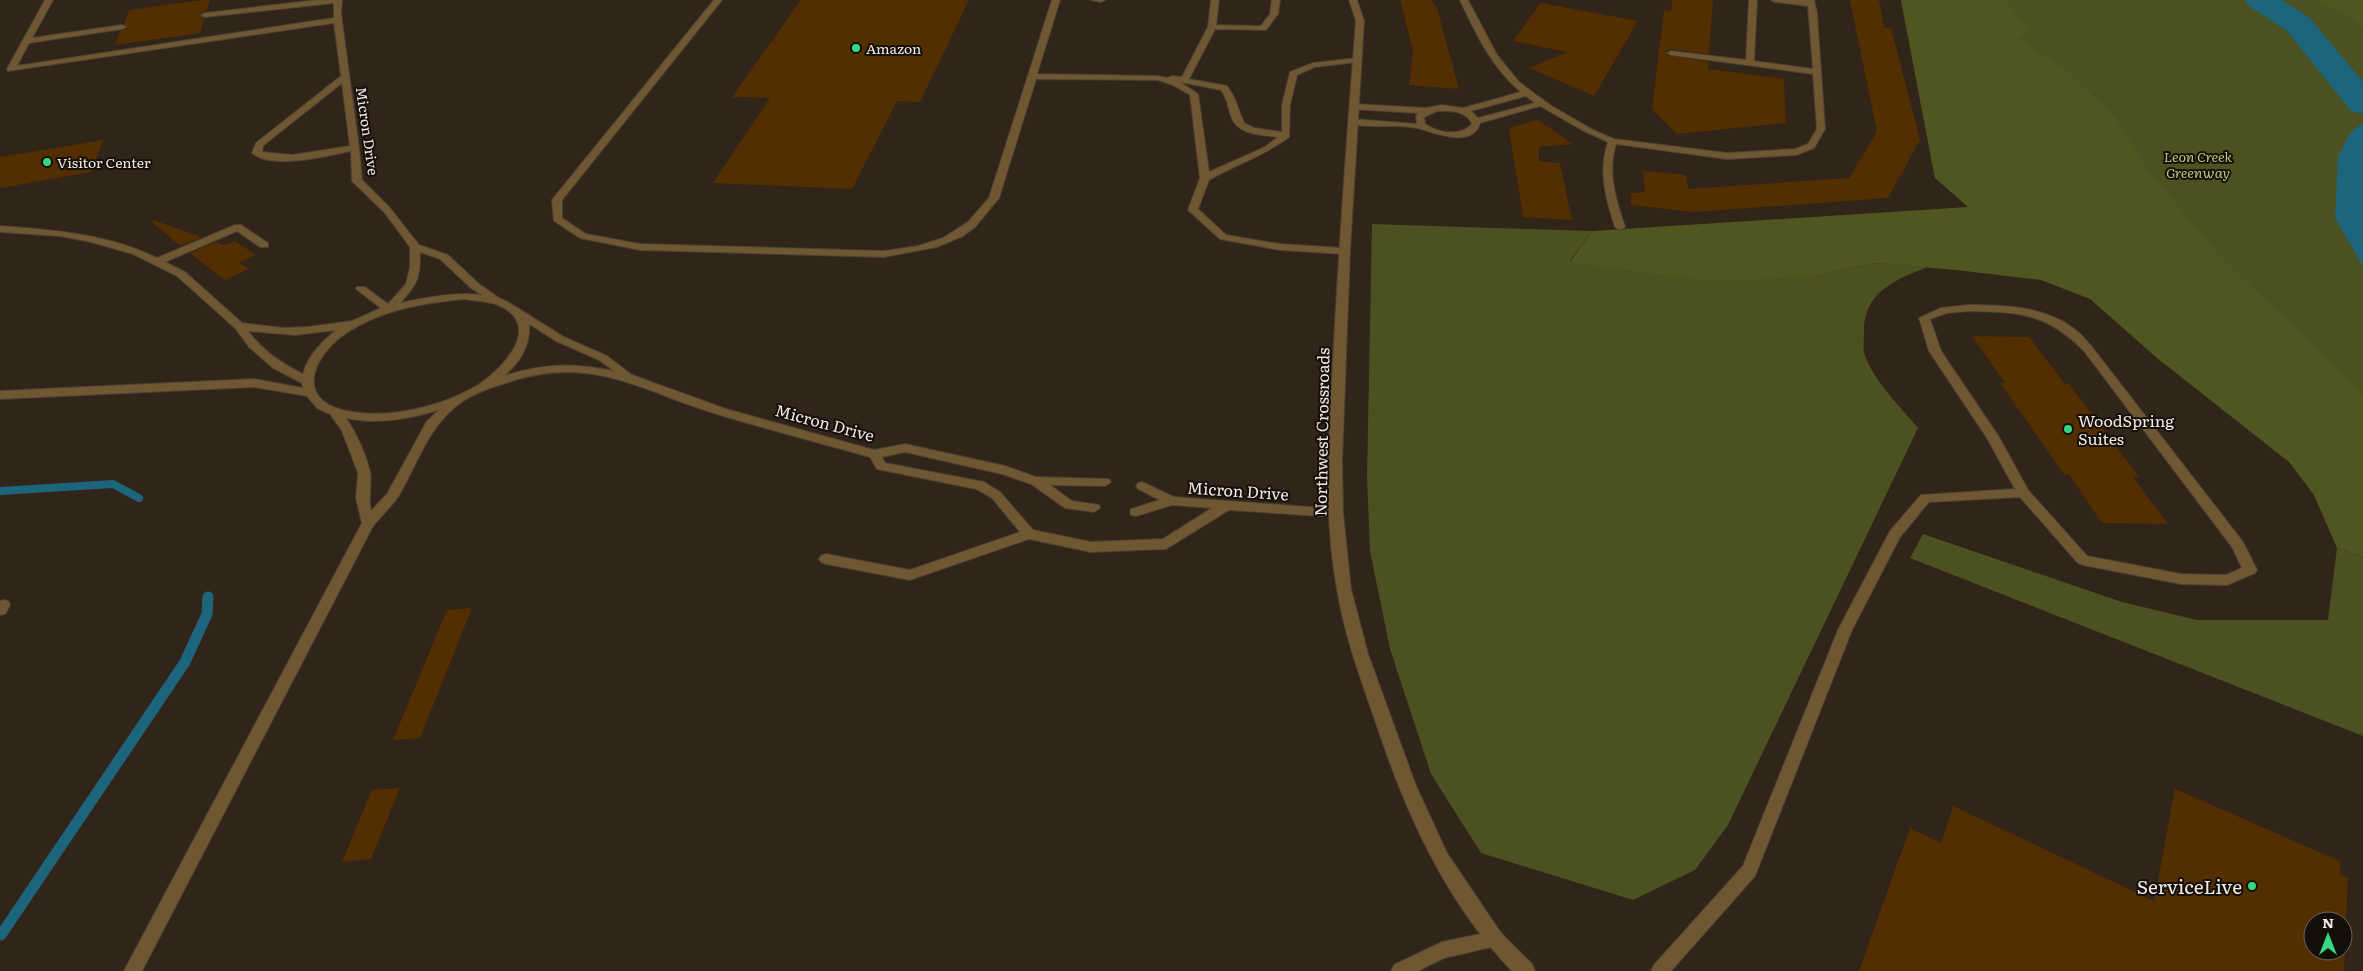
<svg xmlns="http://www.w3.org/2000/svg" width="2363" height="971" font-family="Literata,serif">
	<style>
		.green { fill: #4b5121 }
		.forest { fill: #4f561f }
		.water { fill: #1d657c }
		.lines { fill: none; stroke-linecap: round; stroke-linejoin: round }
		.stream-far1 { stroke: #1d657c; stroke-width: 8 }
		.stream { stroke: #1d657c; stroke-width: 11 }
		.river { fill: #1d657c; fill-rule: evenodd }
		.building { fill: #532e00; fill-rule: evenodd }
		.service-casing { stroke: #4c4035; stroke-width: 2 }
		.minor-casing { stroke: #4c4035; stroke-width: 2 }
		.service { fill: #6e5731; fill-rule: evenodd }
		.minor { fill: #6e5731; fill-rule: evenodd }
		.poi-dot { fill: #35d881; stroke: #150f0a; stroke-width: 2 }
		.labels { text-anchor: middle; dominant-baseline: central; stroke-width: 4; stroke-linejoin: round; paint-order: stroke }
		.far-poi-label { font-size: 14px; fill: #f3eae3; stroke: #150f0a; text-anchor: start }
		.far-street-label { font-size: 14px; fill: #f3eae3; stroke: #150f0a }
		.far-park-label { font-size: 14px; font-style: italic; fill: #bbc875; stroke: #150f0a }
		.poi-label { font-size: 16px; fill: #f3eae3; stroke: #150f0a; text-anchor: start }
		.street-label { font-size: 16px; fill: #f3eae3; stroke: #150f0a }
		.near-poi-label { font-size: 19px; fill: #f3eae3; stroke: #150f0a; text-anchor: end }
	</style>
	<rect width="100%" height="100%" fill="#312419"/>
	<g class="green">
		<path d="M1901 0H2363V521L2124 311 1935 178Z"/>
		<path d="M1372 224 1592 231 1570 261 1811 277 1876 263 1928 267C1895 280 1863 292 1864 333 1864 339 1863 347 1864 352 1872 380 1900 406 1918 428L1728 825 1695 870 1633 900 1481 853 1431 774 1390 649 1370 551 1367 478Z"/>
		<path d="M1923 534 2122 602 2197 620H2328L2337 548 2363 557V736L1910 558Z"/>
	</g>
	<g class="forest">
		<path d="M1901 0H2005L2031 30 2019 40 2064 68 2114 116 2149 171 2221 257 2363 394V557L2337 548 2314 495 2289 462 2157 358 2090 299 2041 280 1956 270 1876 263 1811 277 1707 281 1570 262 1592 231 1968 207 1935 178Z"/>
		<path d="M2316 0H2363V28L2343 13Z"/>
	</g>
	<path class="water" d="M2363 123V266L2335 218 2338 156 2351 132Z"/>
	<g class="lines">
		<path class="stream-far1" d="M0 491 113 484 139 498"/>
		<path class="stream" d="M1 935 185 662 207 614 208 597"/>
		<path class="river" d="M2245 0H2281L2309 17 2363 82V114L2351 111 2287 31 2249 6Z"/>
	</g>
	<g class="building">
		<path d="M203 0H210L207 11 199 14 204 19 200 33 115 45 120 31 128 28 124 24 129 10Z"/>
		<path d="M801 0H969L920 102 897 101 852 189 713 183 770 98 732 97Z"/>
		<path d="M1400 0H1431L1437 8 1459 89 1409 85 1413 52Z"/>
		<path d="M1672 0H1713L1709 54 1671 49 1666 51V55L1709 62 1708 69 1784 79 1786 123 1677 134 1652 109 1664 10 1671 11Z"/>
		<path d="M1850 0H1879L1884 28H1891L1920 140 1888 198 1694 212 1631 205V193L1645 192 1643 171 1686 175 1688 189 1849 178 1877 132Z"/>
		<path d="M1541 3 1638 21 1594 96 1529 68 1568 52 1513 41Z"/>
		<path d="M1538 120 1573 144 1539 147V161L1560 163 1572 220 1523 217 1509 128Z"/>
		<path d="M103 140 91 172 0 188V157Z"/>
		<path d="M153 220 202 237 180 246 152 222Z"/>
		<path d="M235 241 256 255 239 263 249 269 225 280 190 253 216 242 224 245Z"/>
		<path d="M1972 336 2029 337 2065 384H2069L2139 477H2133L2168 524 2102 523 2069 474H2064L2000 383H2005Z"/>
		<path d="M472 608 420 738 393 740 447 610Z"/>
		<path d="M400 788 371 859 342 862 372 790Z"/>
		<path d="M2175 789 2340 861V874L2348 878 2344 971H1859L1910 828 1941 843 1953 806 2154 901ZM2313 921H2343V951H2313Z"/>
	</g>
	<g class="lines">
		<defs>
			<g id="service">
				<path d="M45 0H53L32 38 122 25 126 27 122 29 29 43 17 66 334 18V3L205 17 201 15 205 13 318 0H342L341 14 359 148 362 180 390 208 419 245 448 255 479 284 499 298 508 302 564 337 607 356 632 375 726 409 874 450 905 444 1005 466 1036 477 1109 479 1111 482 1105 486 1050 485 1072 501 1099 505 1100 508 1094 512 1065 508 1031 484 1002 474 905 452 882 457 885 463 984 482 1000 492 1033 530 1091 542 1163 539 1212 508 1172 505 1136 516 1131 515 1130 512 1131 509 1160 500 1138 489 1136 486 1138 483 1142 482 1174 497 1336 509 1342 513 1336 517 1229 510 1166 549 1091 552 1029 539 910 580 826 564 821 562 819 559 821 556 826 554 910 570 1020 532 992 498 976 489 877 469 870 457C820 443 769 430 720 415 642 392 593 354 509 382 493 387 477 392 463 401 429 424 418 463 398 497 391 507 381 516 373 526L142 971H124L362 523 356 498 358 473 342 431 330 414 317 408 307 396 254 387 0 399V391L254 379 303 388 302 383 273 368 249 347 235 328 177 276 133 254 91 242 60 236 0 232V226C54 230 108 234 157 258L235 225H241L268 243V247H260L237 231 165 262 185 272 242 323 283 328 308 327 352 321 381 308 356 289 357 287H365L388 304 406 284 410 267V247L384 212 352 181 351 151C326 156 273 170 252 153L256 143 341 76 334 23 8 71 7 69ZM342 83 350 146 292 155 262 152 263 146 270 140ZM420 252 440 259 471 288 482 295C454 292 428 297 400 303 418 284 420 278 420 252ZM464 299C475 301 487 301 498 305 544 325 504 368 478 385 454 399 427 408 399 412 372 416 304 416 315 372 319 357 332 343 345 334 380 310 423 303 464 299ZM529 324 556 341 599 360 614 371C573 363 543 363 504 376 519 363 531 346 529 324ZM336 330C322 342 308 355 303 374 281 363 263 351 248 331L295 335ZM439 410 427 421 387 494 371 511C368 496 372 484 370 472 366 454 356 433 346 418 377 425 409 419 439 410Z"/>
				<path d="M714 0H722L562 200V218L586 234 640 244 884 251 918 246 943 238 968 222 989 198 1052 0H1060L1037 74 1158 76 1168 78 1172 76 1182 77 1208 27 1211 0H1219L1216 25 1261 26 1270 14 1272 0H1280L1278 14 1266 30 1215 29 1189 79 1227 86 1234 97 1244 123 1254 128 1282 132V105L1290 72 1313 63 1357 58 1361 60 1357 62 1315 67 1297 75 1290 105 1289 137C1264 156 1237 164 1209 180L1198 209 1226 235 1280 244 1344 248 1349 251 1344 254 1280 250 1220 239 1188 210 1200 178 1190 95 1173 85 1158 80 1036 79 999 198 975 227 963 236 937 247 884 257 640 250 580 238 554 221 552 200ZM1180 82 1221 90C1227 98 1228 106 1231 116 1237 135 1261 135 1278 137L1265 147 1209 172 1198 94Z"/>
				<path d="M1091 0H1105L1101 2Z"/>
				<path d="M1460 0H1468L1497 55 1519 82 1550 105 1593 130 1614 139 1727 153 1795 149 1808 144 1817 129 1813 74 1671 55 1667 53 1671 51 1746 60 1749 0H1757L1754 61 1813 69 1808 6 1775 2 1771 0H1814L1817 14 1825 129 1814 148 1796 155 1727 159 1616 144C1607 173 1616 200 1625 227L1620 230 1615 227C1606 199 1598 172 1608 142L1582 130 1540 106 1480 123C1473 148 1437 134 1421 129 1398 123 1373 129 1350 124V120L1353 119 1417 124 1416 116 1418 113 1351 109V105L1354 104 1426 108 1442 105 1463 108 1521 92C1492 68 1476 34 1460 0ZM1526 96 1535 103 1478 118 1471 111ZM1437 111C1450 111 1466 110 1472 124 1460 137 1439 133 1425 124L1424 117Z"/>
				<path d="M1968 305C2003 305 2043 306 2073 328 2080 333 2086 340 2092 347L2243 542 2257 570 2255 573 2227 585 2181 584 2083 565 2078 563 2020 497 1929 502 1900 537 1852 630 1755 876 1671 971H1651L1654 965 1743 866 1838 630 1890 531 1921 495 2015 489 1987 438 1929 351 1919 318 1941 308ZM1968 311C2019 312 2047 313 2084 351L2232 547 2242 568 2226 575 2181 574 2087 556 2028 490 1999 437 1941 351 1930 319 1947 313Z"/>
				<path d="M3 600 8 601 10 605 5 614 0 615V601Z"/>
				<path d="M1494 931 1500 933 1503 939 1500 945 1444 958 1418 971H1391L1394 965 1442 942Z"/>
			</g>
			<path id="minor" d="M1349 0H1357L1364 21 1350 251 1342 461 1343 513 1351 589 1368 654 1416 786 1447 853 1501 933 1532 964 1535 971H1512C1453 910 1414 831 1386 752 1368 698 1346 645 1337 589 1323 514 1329 436 1333 360 1339 247 1347 134 1356 21Z"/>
		</defs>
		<use href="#service" class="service-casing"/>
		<use href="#minor" class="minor-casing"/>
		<use href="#service" class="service"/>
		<use href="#minor" class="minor"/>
	</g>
	<g class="poi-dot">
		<circle cx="856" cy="48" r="5"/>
		<circle cx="47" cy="162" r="5"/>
		<circle cx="2068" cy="429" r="5"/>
		<circle cx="2252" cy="886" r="5"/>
	</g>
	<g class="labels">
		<g class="far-poi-label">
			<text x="866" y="48">Amazon</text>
			<text x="57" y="162">Visitor Center</text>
		</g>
		<g class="far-street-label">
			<text transform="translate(368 131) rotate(82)">Micron Drive</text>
		</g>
		<g class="far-park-label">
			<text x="2198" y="156">Leon Creek<tspan x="2198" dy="16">Greenway</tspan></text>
		</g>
		<g class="poi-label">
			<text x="2078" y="420">WoodSpring<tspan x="2078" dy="18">Suites</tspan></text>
		</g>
		<g class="street-label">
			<text transform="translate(825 422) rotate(15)">Micron Drive</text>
			<text transform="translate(1321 432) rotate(-89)">Northwest Crossroads</text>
			<text transform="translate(1238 490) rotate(4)">Micron Drive</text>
		</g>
		<g class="near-poi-label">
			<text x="2242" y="886">ServiceLive</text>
		</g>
	</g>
	<g transform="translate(2328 936)"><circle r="24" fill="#150f0a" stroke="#6e6761"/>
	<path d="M0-4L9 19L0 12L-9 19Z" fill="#35d881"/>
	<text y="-8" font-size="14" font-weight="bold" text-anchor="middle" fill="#f3eae3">N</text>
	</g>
</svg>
